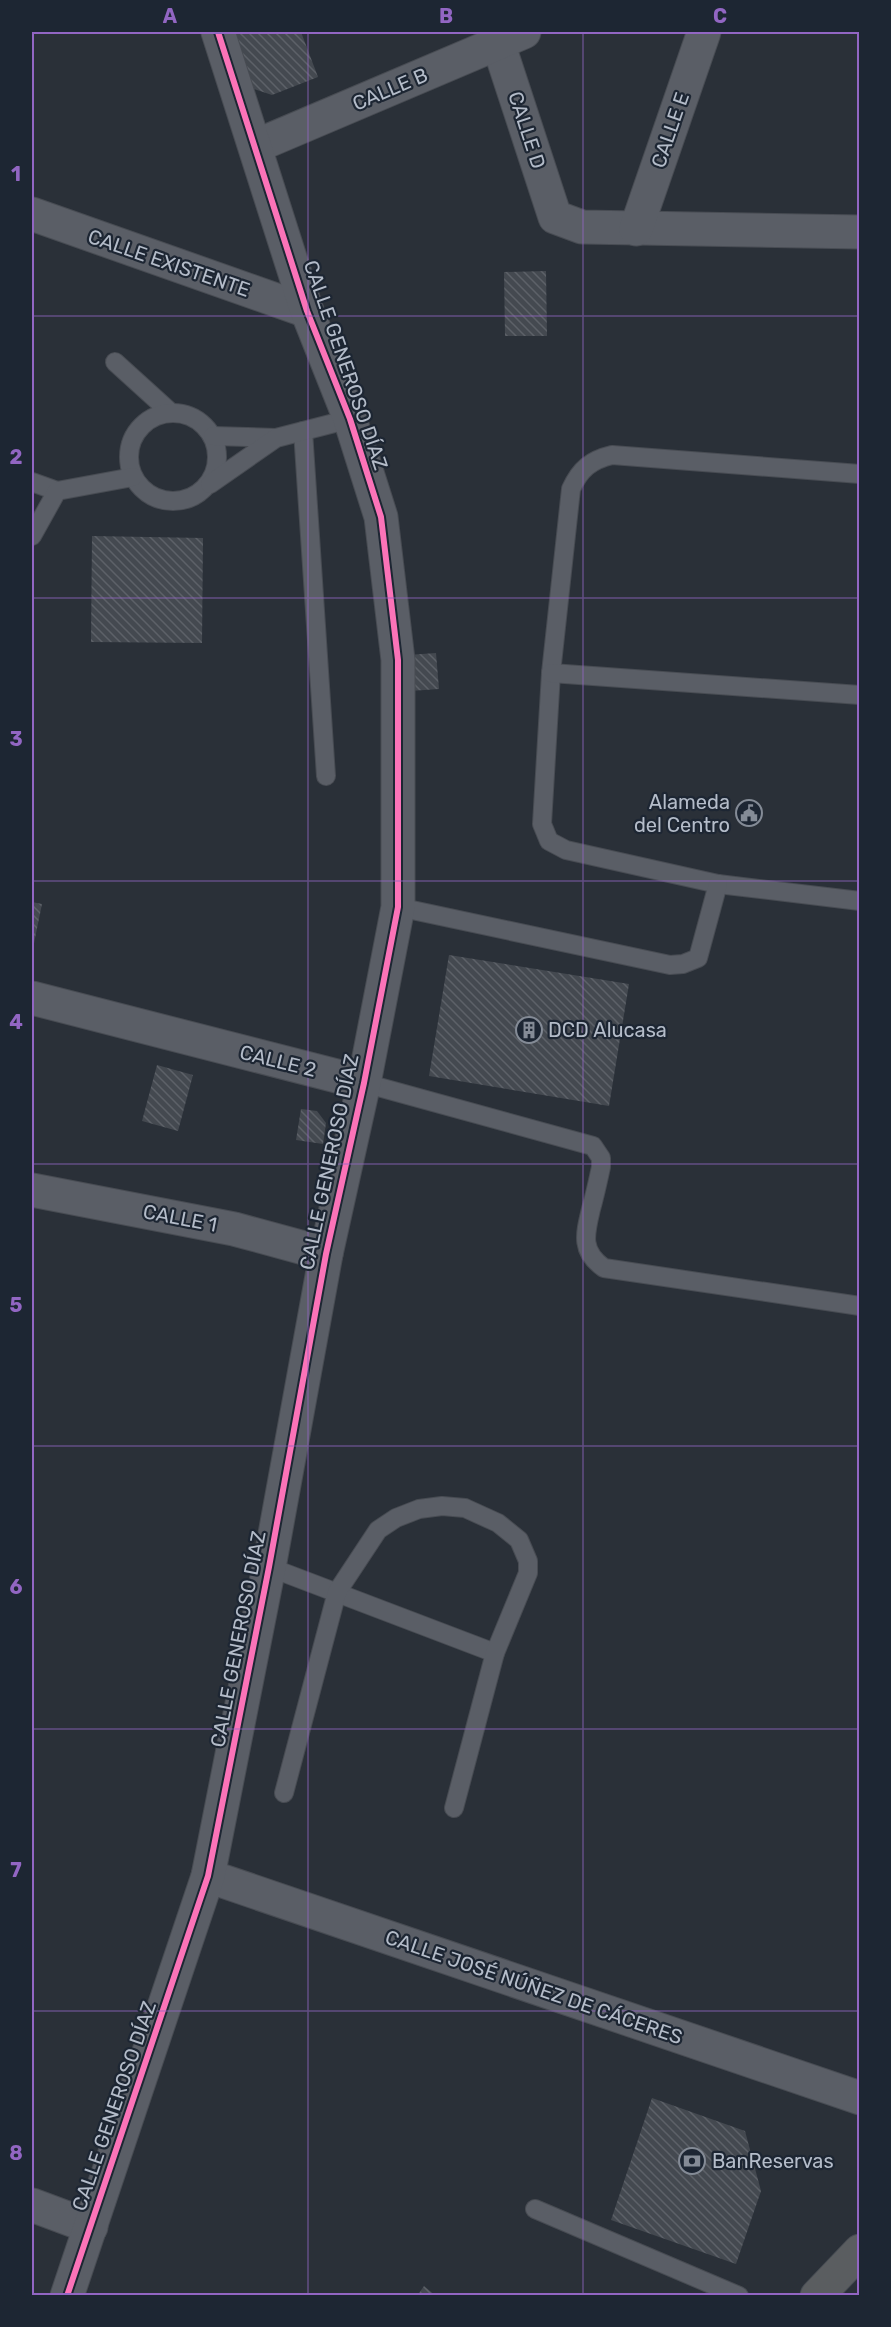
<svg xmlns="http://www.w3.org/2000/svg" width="891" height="2327" font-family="Rubik,sans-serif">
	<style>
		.building { fill: url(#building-back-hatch) }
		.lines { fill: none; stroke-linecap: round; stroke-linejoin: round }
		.lane-casing { stroke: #484c53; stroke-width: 20 }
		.street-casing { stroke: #484c53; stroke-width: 35 }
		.highway-casing { stroke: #474c53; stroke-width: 35 }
		.lane { stroke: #5a5e66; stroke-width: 18 }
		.street { stroke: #5a5e66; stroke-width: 33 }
		.highway { stroke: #5a5d60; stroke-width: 33 }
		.cycleway-casing { stroke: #1d2633; stroke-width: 10 }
		.cycleway { stroke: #fb73b8; stroke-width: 6 }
		.grid { fill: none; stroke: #9266c3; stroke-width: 1.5; stroke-opacity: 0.55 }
		.labels { text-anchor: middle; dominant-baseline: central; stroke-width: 4.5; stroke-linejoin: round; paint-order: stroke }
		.street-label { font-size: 20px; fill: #b4bcc9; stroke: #1d2633 }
		.poi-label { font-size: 20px; fill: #b4bcc9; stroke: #1d2633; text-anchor: start }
		.neatline { fill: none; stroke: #9266c3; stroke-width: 2 }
		.grid-label { font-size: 20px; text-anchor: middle; font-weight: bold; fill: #9266c3 }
	</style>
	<defs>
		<pattern id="building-back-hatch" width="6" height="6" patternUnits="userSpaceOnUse" patternTransform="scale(1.5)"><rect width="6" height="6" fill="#444950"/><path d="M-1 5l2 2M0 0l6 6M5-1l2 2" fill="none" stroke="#5d6168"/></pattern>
	</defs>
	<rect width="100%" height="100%" fill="#2a3038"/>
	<g class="building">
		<path d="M234 32H301L318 77 272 95 251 88Z"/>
		<path d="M546 271 547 336H505L504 272Z"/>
		<path d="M92 536 203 538 202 643 91 642Z"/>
		<path d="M436 653 439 689 410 691 408 655Z"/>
		<path d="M32 902 42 904 33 948H32Z"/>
		<path d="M449 955 629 984 609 1106 429 1076Z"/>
		<path d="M157 1065 193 1075 178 1131 142 1121Z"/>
		<path d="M301 1109 317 1111 326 1123 323 1144 296 1140Z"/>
		<path d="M652 2098 745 2131 761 2191 736 2264 611 2220Z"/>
		<path d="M424 2286 436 2296H417Z"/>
	</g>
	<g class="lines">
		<defs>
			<g id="lane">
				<path d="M115 362 169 411"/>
				<circle cx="173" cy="457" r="44"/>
				<path d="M303 431 326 776"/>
				<path d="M213 436 276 438"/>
				<path d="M860 474 612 455C591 460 580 469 571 489L551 673 542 824 549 841 566 850 718 884 860 901"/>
				<path d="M32 482 57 491"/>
				<path d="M210 484 276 438 350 419"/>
				<path d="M32 536 57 491 133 477"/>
				<path d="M551 673 860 695"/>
				<path d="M398 907 670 965 683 964 698 958 718 884"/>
				<path d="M364 1083 593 1146 601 1158V1167C598 1181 595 1195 591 1209 585 1234 580 1251 604 1268L860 1306"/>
				<path d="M269 1567 495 1653"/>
				<path d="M284 1793 337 1592 378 1530 396 1518 419 1509 442 1506 465 1508 498 1523 519 1540 528 1561V1573L495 1653 454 1808"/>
				<path d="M535 2209 739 2296"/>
			</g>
			<g id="street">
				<path d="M498 43 555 217 582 227 860 232"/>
				<path d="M256 146 524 32"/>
				<path d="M32 214 307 311"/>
				<path d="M636 229 704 32"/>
				<path d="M32 998 364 1083"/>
				<path d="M32 1190 234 1229 326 1254"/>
				<path d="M208 1876 860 2098"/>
				<path d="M32 2205 91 2227"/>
				<path d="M67 2296 208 1876 269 1567 326 1254 364 1083 398 907V660L381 517 350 419 307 311 218 32"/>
			</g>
			<path id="highway" d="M817 2296 860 2251"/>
		</defs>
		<use href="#lane" class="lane-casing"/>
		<use href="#street" class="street-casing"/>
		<use href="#highway" class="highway-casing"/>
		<use href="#lane" class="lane"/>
		<use href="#street" class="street"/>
		<use href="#highway" class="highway"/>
		<defs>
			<path id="cycleway" d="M67 2296 208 1876 269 1567 326 1254 364 1083 398 907V660L381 517 350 419 307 311 218 32"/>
		</defs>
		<use href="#cycleway" class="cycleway-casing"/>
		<use href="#cycleway" class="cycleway"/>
	</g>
	<path class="grid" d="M308 32V2296M583 32V2296M32 316H860M32 598H860M32 881H860M32 1164H860M32 1446H860M32 1729H860M32 2011H860"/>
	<defs>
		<symbol id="civic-ring" viewBox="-11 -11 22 22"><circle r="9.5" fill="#1d2633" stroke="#848b96" stroke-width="1.5"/><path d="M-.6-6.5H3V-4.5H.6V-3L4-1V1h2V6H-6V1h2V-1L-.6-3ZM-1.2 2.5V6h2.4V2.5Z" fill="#848b96"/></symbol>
		<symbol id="building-ring" viewBox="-11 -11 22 22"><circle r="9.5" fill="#1d2633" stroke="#848b96" stroke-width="1.5"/><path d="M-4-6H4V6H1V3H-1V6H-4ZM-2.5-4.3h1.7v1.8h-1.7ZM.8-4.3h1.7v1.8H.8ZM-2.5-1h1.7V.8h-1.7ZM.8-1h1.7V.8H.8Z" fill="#848b96"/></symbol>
		<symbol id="bank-ring" viewBox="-11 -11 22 22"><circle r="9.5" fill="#1d2633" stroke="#848b96" stroke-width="1.5"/><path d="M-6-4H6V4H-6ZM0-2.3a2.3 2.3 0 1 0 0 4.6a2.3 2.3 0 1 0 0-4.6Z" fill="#848b96"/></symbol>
	</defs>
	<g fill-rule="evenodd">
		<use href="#civic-ring" x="734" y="798" width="30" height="30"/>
		<use href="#building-ring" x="514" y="1015" width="30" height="30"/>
		<use href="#bank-ring" x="677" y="2146" width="30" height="30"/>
	</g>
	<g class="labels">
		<g class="street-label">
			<text transform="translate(390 89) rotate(-23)">CALLE B</text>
			<text transform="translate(527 130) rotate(72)">CALLE D</text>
			<text transform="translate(670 130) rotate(-71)">CALLE E</text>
			<text transform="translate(169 263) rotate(19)">CALLE EXISTENTE</text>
			<text transform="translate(346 365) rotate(71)">CALLE GENEROSO DÍAZ</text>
			<text transform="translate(278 1061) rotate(14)">CALLE 2</text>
			<text transform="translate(329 1162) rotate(-78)">CALLE GENEROSO DÍAZ</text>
			<text transform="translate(180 1218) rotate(11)">CALLE 1</text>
			<text transform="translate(238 1639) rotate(-79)">CALLE GENEROSO DÍAZ</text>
			<text transform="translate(534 1987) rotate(19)">CALLE JOSÉ NÚÑEZ DE CÁCERES</text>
			<text transform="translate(114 2106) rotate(-71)">CALLE GENEROSO DÍAZ</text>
		</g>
		<g class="poi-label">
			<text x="730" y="802" text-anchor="end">Alameda<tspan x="730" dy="23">del Centro</tspan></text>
			<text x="548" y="1030">DCD Alucasa</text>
			<text x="712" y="2161">BanReservas</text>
		</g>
	</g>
	<rect width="891" height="2327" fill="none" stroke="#1d2633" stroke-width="66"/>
	<rect x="33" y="33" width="825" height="2261" class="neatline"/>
	<g class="grid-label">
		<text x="170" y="23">A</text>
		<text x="446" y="23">B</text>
		<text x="720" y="23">C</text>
		<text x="16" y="181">1</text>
		<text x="16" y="464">2</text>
		<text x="16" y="746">3</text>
		<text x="16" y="1029">4</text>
		<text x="16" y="1312">5</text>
		<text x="16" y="1594">6</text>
		<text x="16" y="1877">7</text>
		<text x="16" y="2160">8</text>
	</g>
</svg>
